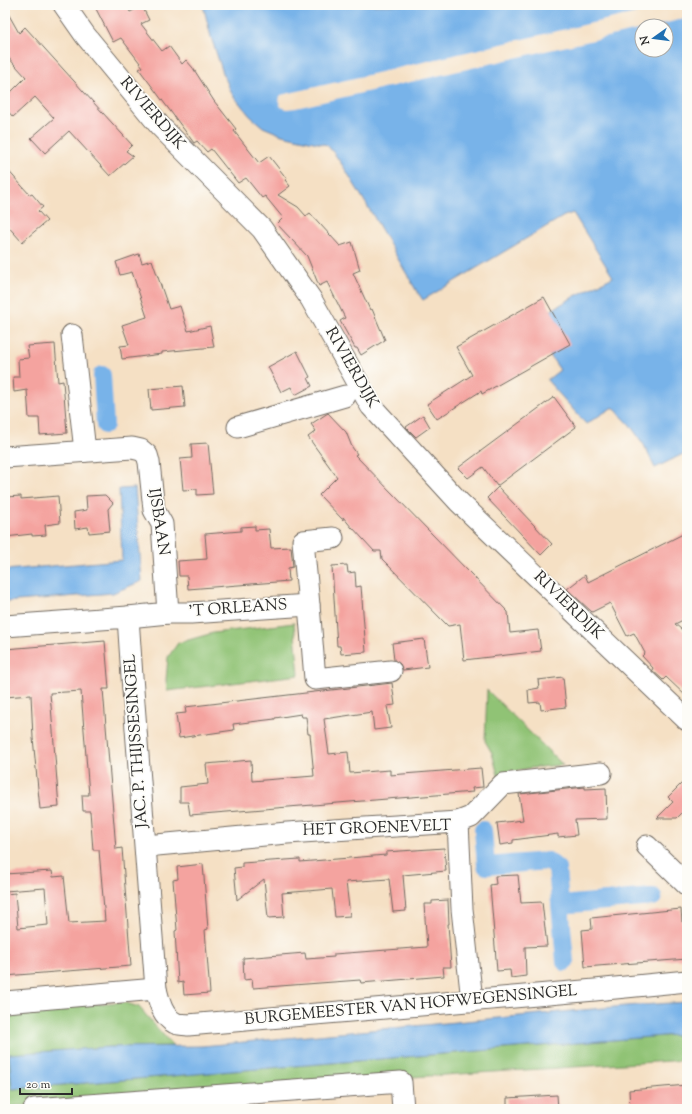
<svg xmlns="http://www.w3.org/2000/svg" width="692" height="1114" font-family="'Sorts Mill Goudy',serif">
	<style>
		.green { fill: #90c374; stroke: #5e7750 }
		.water { fill: #78b3e9; stroke: #526f8a; fill-rule: evenodd }
		.pier { fill: #f5e0c4 }
		.lines { fill: none; stroke-linecap: round; stroke-linejoin: round }
		.canal { stroke: #78b3e9; stroke-width: 18 }
		.building { fill: #f4a39f }
		.minor-casing { stroke: #726a61; stroke-width: 23 }
		.minor { stroke: #fff; stroke-width: 21 }
		.labels { text-anchor: middle; dominant-baseline: central; stroke-width: 3.5; stroke-linejoin: round; paint-order: stroke }
		.street-label { font-size: 16px; fill: #2b2b2b; stroke: #fdfcf7 }
	</style>
	<rect width="100%" height="100%" fill="#fdfcf7"/>
	<filter id="ink" filterUnits="userSpaceOnUse"><feTurbulence type="fractalNoise" baseFrequency=".025" numOctaves="2"/><feDisplacementMap in="SourceGraphic" scale="8" xChannelSelector="R" yChannelSelector="G"/><feConvolveMatrix kernelMatrix="1 2 1 2 8 2 1 2 1" color-interpolation-filters="sRGB"/></filter>
	<filter id="wash" filterUnits="userSpaceOnUse"><feTurbulence type="fractalNoise" baseFrequency=".012" numOctaves="4" result="noise"/><feDisplacementMap in="SourceGraphic" scale="16" xChannelSelector="R" yChannelSelector="G"/><feGaussianBlur stdDeviation="0.9" result="paint"/><feColorMatrix in="noise" values="0 0 0 0 0 0 0 0 0 0 0 0 0 0 0 0 0 1.4 0 .05"/><feComposite in="paint" operator="in"/></filter>
	<g filter="url(#wash)">
		<rect width="100%" height="100%" fill="#f5e0c4"/>
		<g class="green">
			<path d="M294 623 299 675 167 691 166 680 168 657 178 643 213 633Z"/>
			<path d="M487 690 563 765C542 767 516 767 499 779L492 753 485 741Z"/>
			<path d="M123 1002 139 1007 173 1046 109 1047 9 1054 12 1089 687 1034V1060L315 1083 5 1107V1010Z"/>
		</g>
		<g class="water">
			<path d="M203 5H687V452L655 468 644 445 630 425 613 407 586 424 547 380 560 370 549 354 550 311 575 296 613 277 573 213 564 216 423 300 416 290C397 258 379 224 359 192 349 176 340 159 327 145L282 135 263 127 250 116 232 94 223 73 211 37ZM642 26H666V50H642Z"/>
			<path d="M135 488 142 581 113 593 5 602V570L122 560 119 489Z"/>
			<path d="M687 1002V1034L12 1089 9 1054 109 1047 202 1046 625 1006Z"/>
		</g>
		<path class="pier" d="M670 5H687V18L654 26H642V29L296 108 287 109 281 107 278 100 281 95Z"/>
		<g class="lines">
			<g class="canal">
				<path d="M102 375 105 425"/>
				<path d="M483 830 486 866 548 861 557 868 565 962"/>
				<path d="M560 905 653 897"/>
			</g>
		</g>
		<g id="blocks">
			<g class="building">
				<path d="M94 5H126L130 12 142 6 149 20 141 24 162 51 169 46 182 64 186 60 193 68 214 101 236 129 234 131 259 163 269 156 287 179 285 180 290 186 278 195 298 207 306 216 310 213 340 246 352 242 360 270 353 273 370 310 372 309 385 340 361 355 357 348H355L340 321 345 318 327 282 319 286 307 256 277 224 283 218 265 196 262 198 246 178 238 183 211 149 207 152 197 141 194 143 139 69 143 67 121 38 113 42Z"/>
				<path d="M5 8 19 33 25 27 132 145 126 151 133 156 110 176 69 131 45 153 31 138 54 118 35 97 13 117 5 108V98L26 77 5 54Z"/>
				<path d="M5 167 30 195 32 194 43 207 38 211 47 221 22 242 5 223Z"/>
				<path d="M139 254 142 263 152 260 169 309 180 306 188 331 210 326 214 347 162 352V354L122 359 120 346 129 345 122 325 147 317 132 272 120 275 116 262Z"/>
				<path d="M544 297 570 344 482 394 481 391 437 419 427 404 472 375 456 347Z"/>
				<path d="M55 344 58 382 63 381 67 433 40 435 39 418H29L27 390 14 392 13 377H19L18 359 29 358 27 346Z"/>
				<path d="M297 351 310 377 308 378 312 386 295 395 291 387 281 392 268 367Z"/>
				<path d="M183 386 185 407 151 410 149 389Z"/>
				<path d="M554 397 576 427 497 486 483 467 468 478 458 468Z"/>
				<path d="M328 413 346 432 352 447 357 454 355 455 508 612 510 633 538 630 541 651 464 660 460 624 448 626 382 559 381 551H374L352 527V528L343 517V520L319 495 337 477 308 437 316 431 311 424Z"/>
				<path d="M423 415 430 427 416 437 406 427Z"/>
				<path d="M208 443 213 494 197 495V489L183 490 180 459 192 458 191 444Z"/>
				<path d="M498 487 552 544 541 555 487 498Z"/>
				<path d="M105 495 113 503 108 509 110 531 89 533 88 527 75 529 74 512 87 510 86 496Z"/>
				<path d="M21 496V499L58 496 60 523 45 525 46 535 32 536V534L5 537V497Z"/>
				<path d="M255 526V530L269 529 271 548 291 547 293 567 288 568 289 581 188 589 187 576H179L178 561 207 559 205 534 241 531V527Z"/>
				<path d="M687 532V618L675 624 687 634V697L666 677 663 680 652 670 653 668 642 656 645 653 634 633 627 636 610 603 592 612 567 589 585 575 588 582Z"/>
				<path d="M347 565 348 573 355 572 356 587 361 586 366 652 341 654 340 646H337L332 566Z"/>
				<path d="M424 639 428 667 403 670 400 664 394 660 392 643Z"/>
				<path d="M105 641 109 689H103L116 849 122 848 131 966 5 976V894L15 893 18 928 48 925 45 888 5 891V874L52 871 53 877 64 876 69 923 105 921 99 850H93L90 811H83L82 795H89L81 691 50 693 59 807 40 809 33 738 31 695 5 697V649Z"/>
				<path d="M563 677 566 707 541 710 540 702 529 703 528 690 539 688 538 680Z"/>
				<path d="M392 683 395 705 387 706 391 728 374 730 372 712 324 719 329 754 348 752 350 773 390 770V775L481 768 483 787 472 788 473 792 190 815 188 802H180V787L208 784 206 764 251 760 252 781 314 776 310 734H308L306 717H302L301 714 275 718V719L233 724 234 730 179 738 176 714 186 713 185 707Z"/>
				<path d="M687 778V816L683 812 677 818H657L673 802 668 797Z"/>
				<path d="M585 787V789L606 788 607 819 575 820 577 835 558 837V834L513 840V843L500 845 497 823 523 820 519 794Z"/>
				<path d="M444 848 446 871 403 875 406 911 393 912 389 879 346 882 350 916 335 917 332 889 282 893 284 917 268 918 264 879 237 900 234 868 242 867V863L300 859V862L386 855V852Z"/>
				<path d="M203 864 208 929 205 930 210 993 184 995 183 982 178 983 175 931 177 930 173 880 178 879 177 867Z"/>
				<path d="M518 875 521 903 542 902 547 946 525 947 526 976 511 978 510 970 497 971 490 885 496 884 495 876Z"/>
				<path d="M448 900 449 924H448L451 967H443L444 976 361 983 360 980 253 988 252 979 244 980 243 958 305 953 306 959 334 957V954L427 947 424 904H432V901Z"/>
				<path d="M681 909 682 922 687 921V959L585 967 582 930 592 929 591 918Z"/>
				<path d="M687 1085V1109H630L629 1090Z"/>
				<path d="M557 1095 558 1109H507V1098Z"/>
			</g>
		</g>
	</g>
	<g filter="url(#ink)">
		<use href="#blocks" fill-opacity="0" stroke="#726a61" stroke-width="1"/>
		<g class="lines">
			<defs>
				<g id="minor">
					<path d="M64 5 85 35 160 126 262 229 311 299 371 406 459 502 687 720"/>
					<path d="M72 335 85 451"/>
					<path d="M238 427 345 396"/>
					<path d="M5 457 132 448 141 450 147 455 149 462 154 510 162 524 168 613 128 617"/>
					<path d="M309 605 303 541 333 538"/>
					<path d="M168 613H191L309 605 315 679 391 671"/>
					<path d="M5 626 128 617 132 677 156 989C159 1001 162 1016 175 1023 178 1025 184 1024 188 1025L595 990 687 981"/>
					<path d="M458 822 471 817 503 784 601 773"/>
					<path d="M146 846 287 833 458 822 462 909 472 1001"/>
					<path d="M647 846 687 885"/>
					<path d="M5 1002 156 989"/>
					<path d="M34 1109 401 1082 403 1109"/>
				</g>
			</defs>
			<use href="#minor" class="minor-casing"/>
			<use href="#minor" class="minor"/>
		</g>
	</g>
	<g class="labels">
		<g class="street-label">
			<text transform="translate(152 114) rotate(49)">RIVIERDIJK</text>
			<text transform="translate(351 368) rotate(60)">RIVIERDIJK</text>
			<text transform="translate(158 522) rotate(81)">IJSBAAN</text>
			<text transform="translate(568 606) rotate(44)">RIVIERDIJK</text>
			<text transform="translate(238 609) rotate(-4)">'T ORLEANS</text>
			<text transform="translate(137 741) rotate(-94)">JAC. P. THIJSSESINGEL</text>
			<text transform="translate(377 829) rotate(-2)">HET GROENEVELT</text>
			<text transform="translate(411 1006) rotate(-5)">BURGEMEESTER VAN HOFWEGENSINGEL</text>
		</g>
	</g>
	<rect width="692" height="1114" fill="none" stroke="#fdfcf7" stroke-width="20"/>
	<g transform="translate(654 38) rotate(256)"><circle r="19" fill="#fdfcf7" stroke="#a9a8a5"/>
	<path d="M0-3L7 15L0 10L-7 15Z" fill="#1f6fb2"/>
	<text y="-6" font-size="11" font-weight="bold" text-anchor="middle" fill="#2b2b2b">N</text>
	</g>
	<path d="M20 1088v6h52v-6" fill="none" stroke="#2b2b2b" stroke-width="2"/>
	<text x="26" y="1088" font-size="12" fill="#2b2b2b" stroke="#fdfcf7" stroke-width="3" paint-order="stroke">20 m</text>
</svg>
